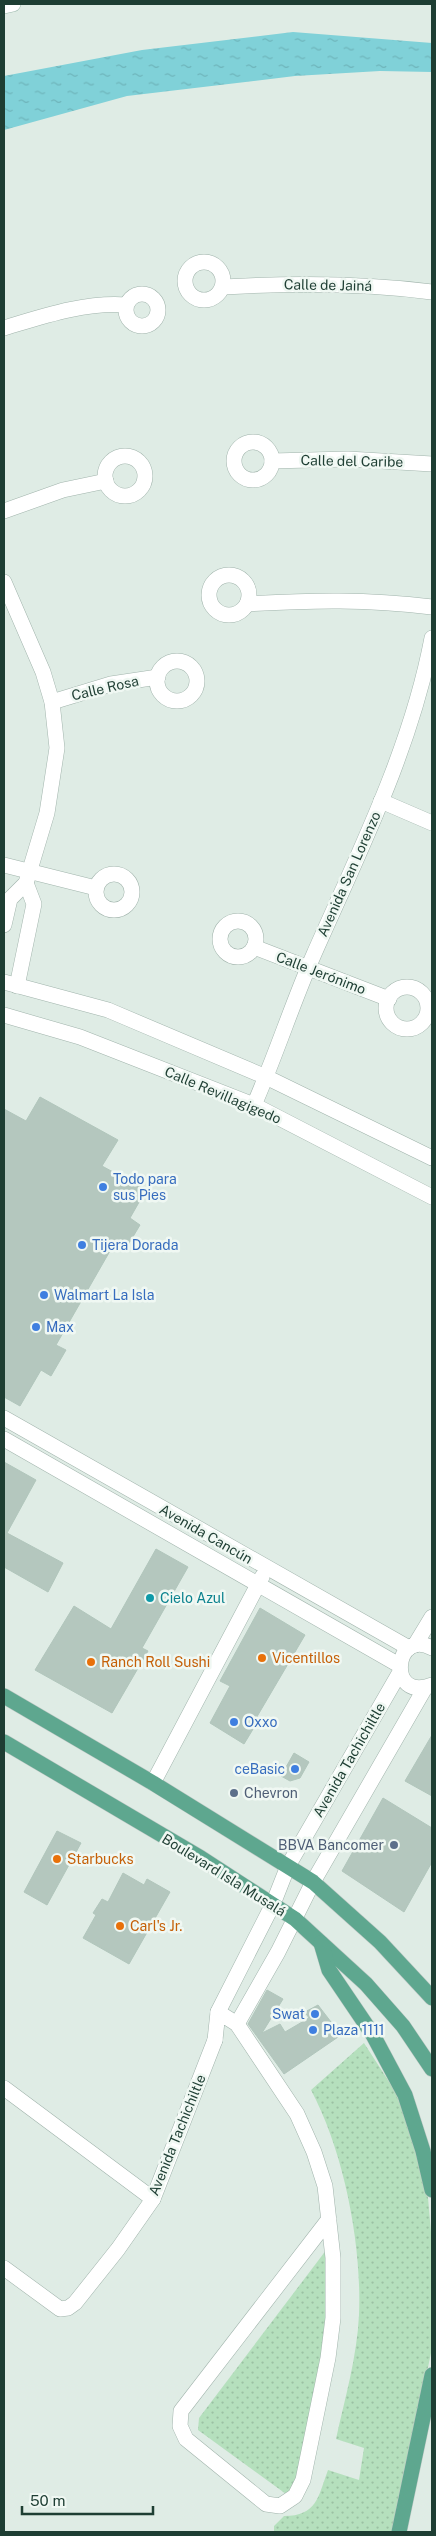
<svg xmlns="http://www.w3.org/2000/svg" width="436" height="2536" font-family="'Public Sans',sans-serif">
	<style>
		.grass { fill: url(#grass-dots) }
		.water { fill: url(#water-ripples) }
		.building { fill: #b4c7be; stroke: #b1c6bc }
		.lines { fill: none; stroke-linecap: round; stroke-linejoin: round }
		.minor-casing { stroke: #a1b4ac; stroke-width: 16 }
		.tertiary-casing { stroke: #a1b4ac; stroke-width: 16 }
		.secondary-casing { stroke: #9cb9ad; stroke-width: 16 }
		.primary-casing { stroke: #c0c9c6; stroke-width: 16 }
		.minor { stroke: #fff; stroke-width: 15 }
		.tertiary { stroke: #fff; stroke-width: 15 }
		.secondary { stroke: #fff; stroke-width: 15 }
		.primary { stroke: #5ea78f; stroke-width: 15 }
		.shop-dot { fill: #3f7fe0; stroke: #f0f8f3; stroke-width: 2 }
		.culture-dot { fill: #0f9aa8; stroke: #f0f8f3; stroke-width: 2 }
		.food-dot { fill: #e8710a; stroke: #f0f8f3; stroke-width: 2 }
		.service-dot { fill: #5c6f8a; stroke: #f0f8f3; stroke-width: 2 }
		.labels { text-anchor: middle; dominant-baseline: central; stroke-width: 5; stroke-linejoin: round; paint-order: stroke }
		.street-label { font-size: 14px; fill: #1e3e33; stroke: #f0f8f3 }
		.shop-label { font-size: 14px; fill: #366cbe; stroke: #f0f8f3; text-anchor: start }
		.culture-label { font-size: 14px; fill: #0d838f; stroke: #f0f8f3; text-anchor: start }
		.food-label { font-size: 14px; fill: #c56008; stroke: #f0f8f3; text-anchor: start }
		.service-label { font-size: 14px; fill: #4e5e75; stroke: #f0f8f3; text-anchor: start }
	</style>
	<defs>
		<pattern id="grass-dots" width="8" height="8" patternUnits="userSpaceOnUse" patternTransform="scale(1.25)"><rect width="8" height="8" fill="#b5e0bd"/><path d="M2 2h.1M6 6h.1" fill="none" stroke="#9bc1a3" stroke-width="1.8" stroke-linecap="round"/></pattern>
		<pattern id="water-ripples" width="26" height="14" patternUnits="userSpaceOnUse" patternTransform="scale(1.25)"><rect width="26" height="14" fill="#80d1d8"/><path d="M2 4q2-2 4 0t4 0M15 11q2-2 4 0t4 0" fill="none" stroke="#6eb4ba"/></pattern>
	</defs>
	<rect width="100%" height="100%" fill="#dfece5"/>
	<g class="grass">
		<path d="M364 2043 395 2091 410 2131 427 2186 432 2244V2348L394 2532H274V2526L284 2516C317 2516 318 2497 328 2470L359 2480 364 2448 336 2439C345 2398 357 2357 359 2315 362 2244 344 2152 311 2090Z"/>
		<path d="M330 2245V2333L294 2490 286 2494 198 2430 199 2418Z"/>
	</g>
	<path class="water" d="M293 32 432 43V72L380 71 295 76 127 96 4 130V76L142 50Z"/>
	<g class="building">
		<path d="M40 1097 118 1140 102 1166 146 1190 130 1218 140 1225 125 1250 114 1244 56 1345 66 1350 51 1376 41 1370 20 1406 4 1397V1109L26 1121Z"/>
		<path d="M4 1462 36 1480 7 1533 63 1563 48 1592 4 1567Z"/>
		<path d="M156 1549 188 1567 142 1648 148 1651 112 1713 35 1670 74 1606 111 1629Z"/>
		<path d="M260 1608 305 1635 255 1720 258 1721 244 1744 210 1723 230 1686 220 1681Z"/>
		<path d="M432 1735V1796L405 1781Z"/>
		<path d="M294 1753 309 1762 300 1778 290 1781 281 1776Z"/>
		<path d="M383 1798 432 1828V1862L404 1912 342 1871Z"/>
		<path d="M57 1831 81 1843 47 1905 24 1892Z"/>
		<path d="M123 1873 144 1885 147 1879 170 1892 129 1964 83 1938 96 1915 93 1913 102 1899 108 1902Z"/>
		<path d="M267 1990 283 1999 262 2033 280 2024 285 2032 309 2018 305 2012 318 2005 341 2035 284 2074 248 2024Z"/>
	</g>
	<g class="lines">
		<defs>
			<g id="minor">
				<circle cx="204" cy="281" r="19"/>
				<path d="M223 287C293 283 362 283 432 292"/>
				<circle cx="142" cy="310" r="16"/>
				<path d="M4 328C44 316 85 302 126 305"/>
				<circle cx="253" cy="461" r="19"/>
				<circle cx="125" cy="476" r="20"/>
				<path d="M272 461 348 459 432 464"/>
				<path d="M4 511 63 490 106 481"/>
				<circle cx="229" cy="595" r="20"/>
				<path d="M4 582 43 672 52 702 57 748 47 813 26 883 10 899 4 925"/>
				<path d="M247 604C313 600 366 599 432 607"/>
				<circle cx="177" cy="681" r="20"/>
				<path d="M52 702 111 684 158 677"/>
				<path d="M381 801 432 823"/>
				<path d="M4 865 96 888"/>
				<circle cx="114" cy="892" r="18"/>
				<circle cx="238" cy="939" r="18"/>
				<path d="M254 947 389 999"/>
				<path d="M17 986 34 904 26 883"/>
				<circle cx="407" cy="1008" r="21"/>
				<path d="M254 1105C276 1055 292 1004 314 954 359 852 411 749 432 638"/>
				<path d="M4 1418 409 1648"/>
				<path d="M4 1439 399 1665"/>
				<path d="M153 1783 262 1577"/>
				<path d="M215 2040 218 2012 237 2024 297 2114 314 2152 325 2186 333 2258V2318L328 2358 303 2480 295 2496 280 2506 266 2504 186 2439 180 2426 181 2411 329 2219"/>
				<path d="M4 2088 153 2199"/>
			</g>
			<g id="tertiary">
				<path d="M4 982 108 1010 266 1077 432 1158"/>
				<path d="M4 1015 80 1037 254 1105 432 1197"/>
				<path d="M415 1645 432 1617"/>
				<path d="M432 1648C394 1627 386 1703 432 1685"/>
				<path d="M218 2012 273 1904 288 1866 400 1672"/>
				<path d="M237 2024 278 1952 313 1882 425 1688"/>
				<path d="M4 2268 60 2309 68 2308 75 2303 118 2249 153 2199 215 2040"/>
			</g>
			<path id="secondary" d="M4 6 13 4"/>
			<g id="primary">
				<path d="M4 1696 153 1783 313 1882 380 1942 432 1998"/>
				<path d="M4 1742 201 1858 295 1919 366 1984 403 2026 432 2069"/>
				<path d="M321 1943 329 1970 373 2035 405 2095 423 2151 432 2190"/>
				<path d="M399 2532 432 2375"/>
			</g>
		</defs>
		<use href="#minor" class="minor-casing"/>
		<use href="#tertiary" class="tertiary-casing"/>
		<use href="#secondary" class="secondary-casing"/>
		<use href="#primary" class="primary-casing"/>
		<use href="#minor" class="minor"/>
		<use href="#tertiary" class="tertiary"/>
		<use href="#secondary" class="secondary"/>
		<use href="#primary" class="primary"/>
	</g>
	<g class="shop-dot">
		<circle cx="103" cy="1187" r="5"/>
		<circle cx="82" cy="1245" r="5"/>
		<circle cx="44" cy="1295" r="5"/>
		<circle cx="36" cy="1327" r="5"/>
		<circle cx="234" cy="1722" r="5"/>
		<circle cx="295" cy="1769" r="5"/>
		<circle cx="315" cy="2014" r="5"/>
		<circle cx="313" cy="2030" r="5"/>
	</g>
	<circle class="culture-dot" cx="150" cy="1598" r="5"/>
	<g class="food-dot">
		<circle cx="262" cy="1658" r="5"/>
		<circle cx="91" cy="1662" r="5"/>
		<circle cx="57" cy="1859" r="5"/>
		<circle cx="120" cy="1926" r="5"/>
	</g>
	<g class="service-dot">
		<circle cx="234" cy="1793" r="5"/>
		<circle cx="394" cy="1845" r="5"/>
	</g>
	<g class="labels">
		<g class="street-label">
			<text transform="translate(328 285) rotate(1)">Calle de Jainá</text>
			<text transform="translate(352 461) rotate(1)">Calle del Caribe</text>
			<text transform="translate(105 688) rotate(-13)">Calle Rosa</text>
			<text transform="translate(349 874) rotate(-66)">Avenida San Lorenzo</text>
			<text transform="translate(321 973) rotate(21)">Calle Jerónimo</text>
			<text transform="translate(223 1095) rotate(23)">Calle Revillagigedo</text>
			<text transform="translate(206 1534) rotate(30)">Avenida Cancún</text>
			<text transform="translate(349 1760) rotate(-60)">Avenida Tachichiltle</text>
			<text transform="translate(224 1875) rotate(32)">Boulevard Isla Musalá</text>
			<text transform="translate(177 2135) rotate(-68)">Avenida Tachichiltle</text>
		</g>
		<g class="shop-label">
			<text x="113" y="1179">Todo para<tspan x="113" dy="16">sus Pies</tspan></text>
			<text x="92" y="1245">Tijera Dorada</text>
			<text x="54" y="1295">Walmart La Isla</text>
			<text x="46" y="1327">Max</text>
			<text x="244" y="1722">Oxxo</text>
			<text x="285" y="1769" text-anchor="end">ceBasic</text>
			<text x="305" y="2014" text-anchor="end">Swat</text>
			<text x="323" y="2030">Plaza 1111</text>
		</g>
		<g class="culture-label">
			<text x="160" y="1598">Cielo Azul</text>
		</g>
		<g class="food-label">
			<text x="272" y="1658">Vicentillos</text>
			<text x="101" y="1662">Ranch Roll Sushi</text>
			<text x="67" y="1859">Starbucks</text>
			<text x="130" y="1926">Carl's Jr.</text>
		</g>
		<g class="service-label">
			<text x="244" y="1793">Chevron</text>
			<text x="384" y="1845" text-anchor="end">BBVA Bancomer</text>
		</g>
	</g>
	<rect width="436" height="2536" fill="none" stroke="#1e3e33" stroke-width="10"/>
	<path d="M22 2506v8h131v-8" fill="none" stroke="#1e3e33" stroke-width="2.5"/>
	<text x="30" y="2506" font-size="15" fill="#1e3e33" stroke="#f0f8f3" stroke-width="4" paint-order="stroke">50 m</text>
</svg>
